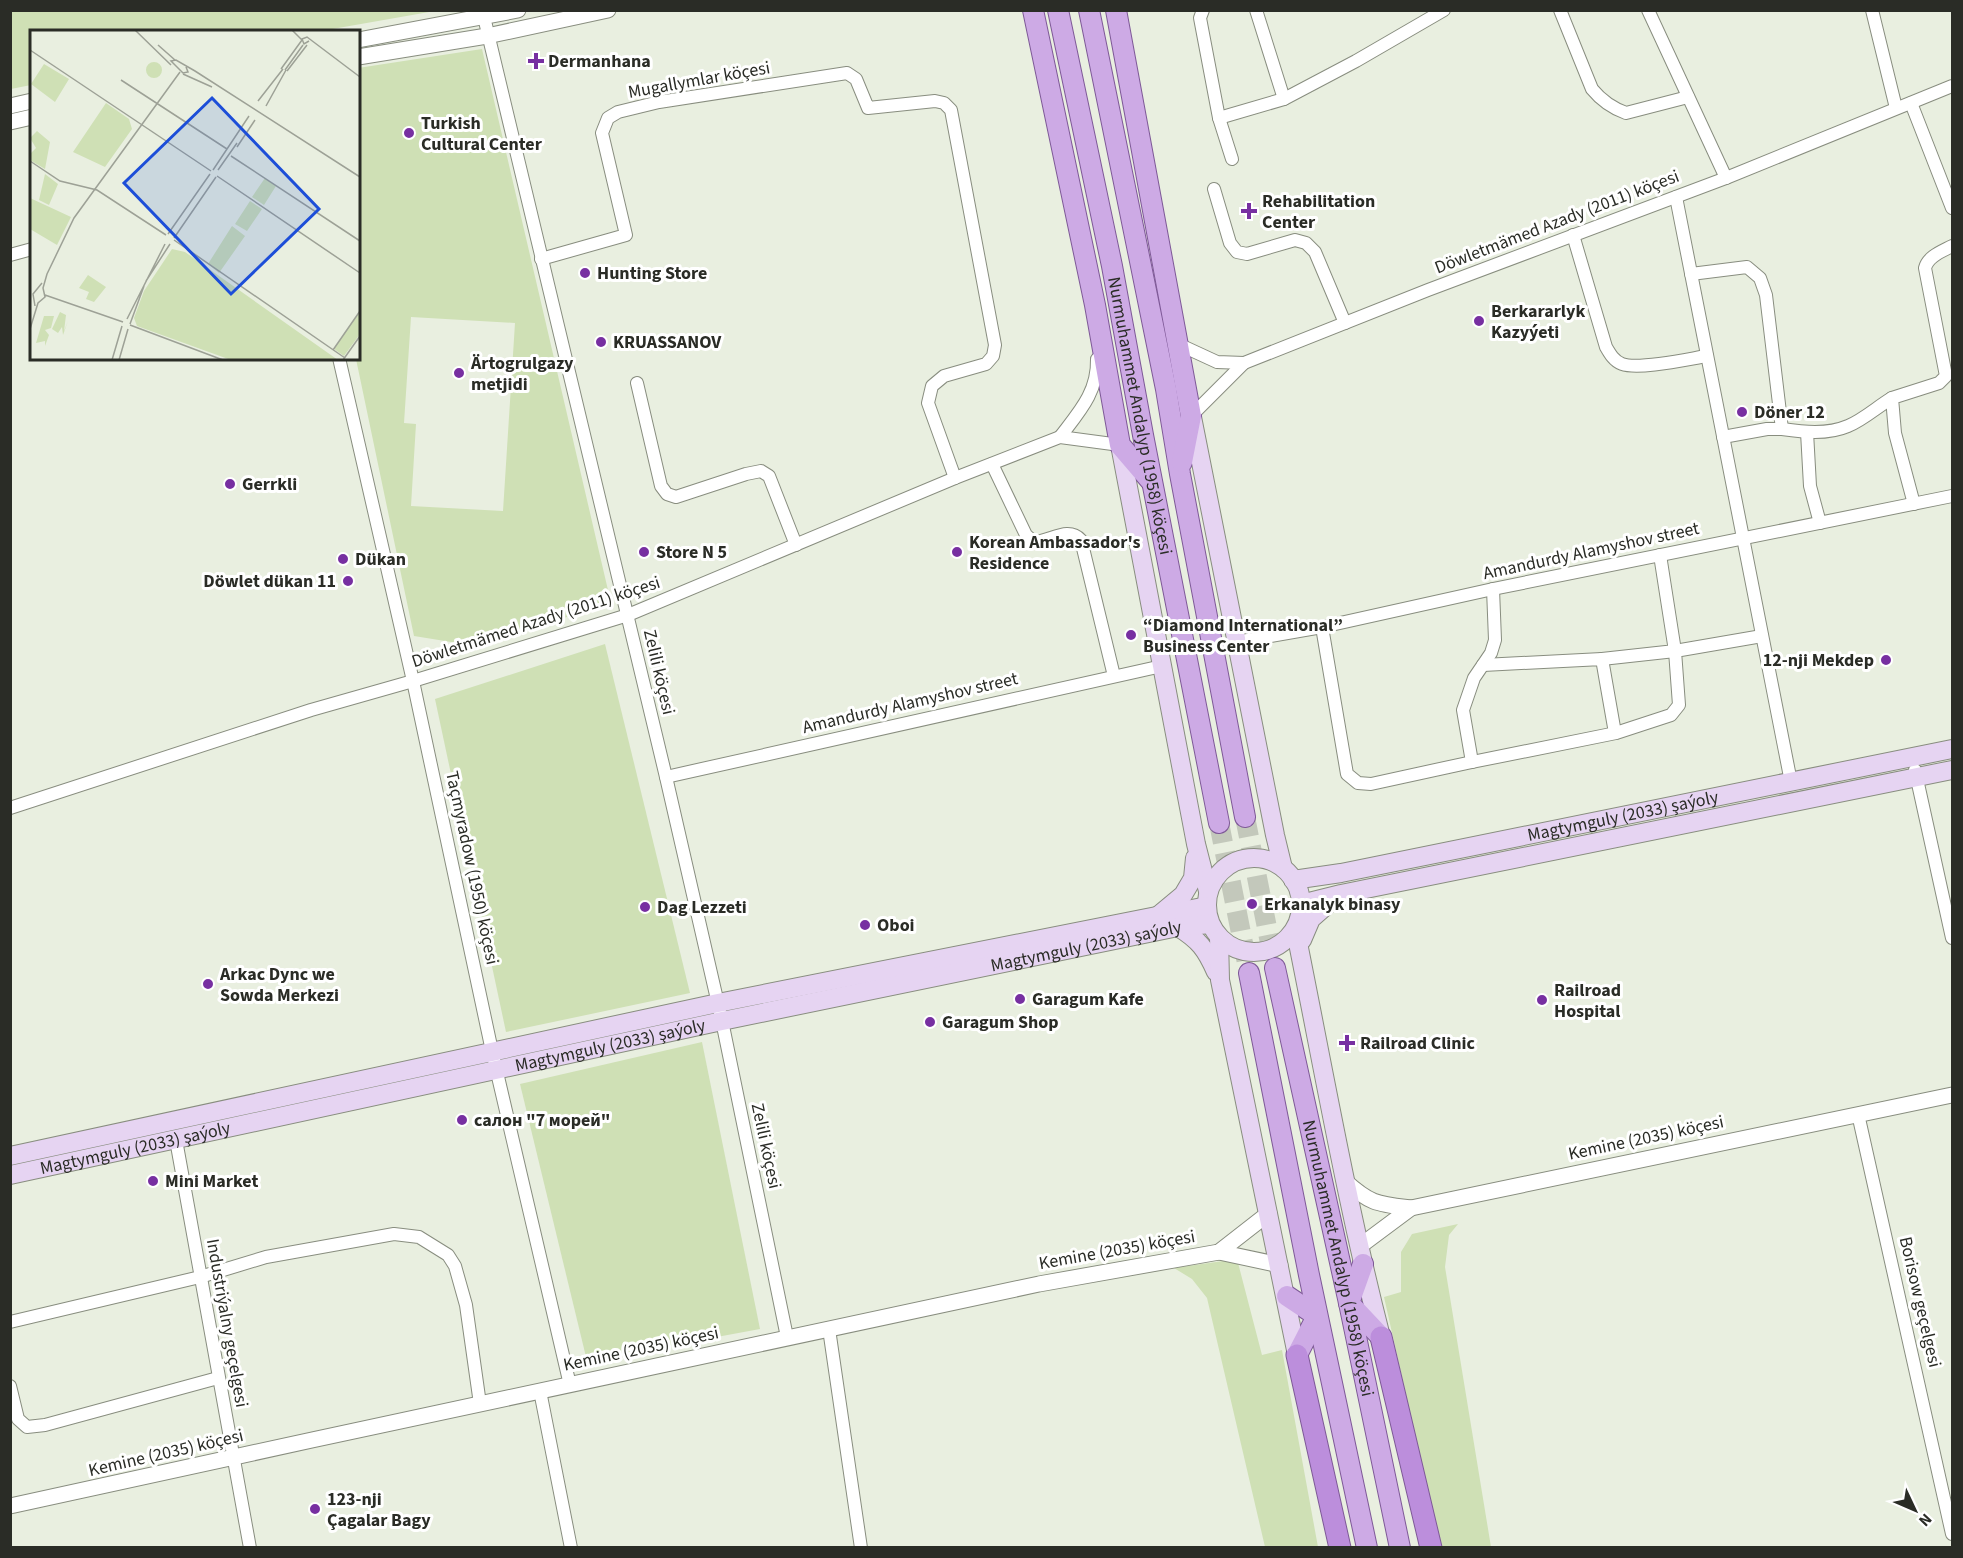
<svg xmlns="http://www.w3.org/2000/svg" width="1963" height="1558" font-family="'Source Sans 3',sans-serif">
	<style>
		.green { fill: #cfe0b5; fill-rule: evenodd }
		.lines { fill: none; stroke-linecap: round; stroke-linejoin: round }
		.primary-tunnel { stroke: #c3c8bb; stroke-width: 20; stroke-dasharray: 20 10; stroke-linecap: butt }
		.minor-casing { stroke: #888d7f; stroke-width: 14 }
		.tertiary-casing { stroke: #888d7f; stroke-width: 17 }
		.secondary-casing { stroke: #888d7f; stroke-width: 20 }
		.primary-casing { stroke: #7e5997; stroke-width: 22 }
		.trunk-casing { stroke: #7e5997; stroke-width: 23 }
		.minor { stroke: #fff; stroke-width: 12 }
		.tertiary { stroke: #fff; stroke-width: 15 }
		.secondary { stroke: #e6d4f2; stroke-width: 18 }
		.primary { stroke: #cdaae5; stroke-width: 20 }
		.trunk { stroke: #bc8edc; stroke-width: 21 }
		.poi-dot { fill: #772fa1; stroke: #fff; stroke-width: 2 }
		.labels { text-anchor: middle; dominant-baseline: central; stroke-width: 6; stroke-linejoin: round; paint-order: stroke }
		.poi-label { font-size: 18px; font-weight: bold; fill: #2a2c26; stroke: #fff; text-anchor: start }
		.street-label { font-size: 18px; fill: #2a2c26; stroke: #fff }
		.inset-road { fill: none; stroke: #9da196; stroke-width: 1.5 }
		.view { fill: #1d4ed8; fill-opacity: 0.15; stroke: #1d4ed8; stroke-width: 3 }
		.inset-edge { fill: none; stroke: #2a2c26; stroke-width: 3 }
	</style>
	<rect width="100%" height="100%" fill="#e9efe0"/>
	<g class="green">
		<path d="M11 10H435V11L321 31 32 32 31 85 11 89Z"/>
		<path d="M482 49 611 603 476 646 414 636 356 359 358 358V68ZM411 317 515 323 503 511 411 506 416 424 404 423Z"/>
		<path d="M605 644 690 993 506 1032 435 699Z"/>
		<path d="M702 1042 760 1329 587 1361 520 1084Z"/>
		<path d="M1458 1224 1449 1235 1445 1267 1491 1547H1440L1384 1297 1401 1292V1252L1412 1234Z"/>
		<path d="M1237 1259 1262 1355 1282 1350 1318 1547H1265L1207 1298 1192 1279 1174 1268Z"/>
	</g>
	<g class="lines">
		<g class="primary-tunnel">
			<path d="M1245 817 1275 968"/>
			<path d="M1219 823 1249 973"/>
		</g>
		<defs>
			<g id="minor">
				<path d="M1203 10 1200 18 1219 118 1232 159"/>
				<path d="M1256 10 1284 99"/>
				<path d="M1560 10 1592 89C1601 100 1612 108 1626 113L1688 97"/>
				<path d="M1648 10 1726 178"/>
				<path d="M1872 10 1896 108"/>
				<path d="M484 17 666 777 722 1021 787 1337"/>
				<path d="M1911 103 1952 208"/>
				<path d="M1219 118 1284 99 1356 61 1444 10"/>
				<path d="M1214 189 1230 243 1237 252 1247 254 1295 240 1306 243 1315 252 1345 323"/>
				<path d="M1676 197 1791 782"/>
				<path d="M1573 235 1606 347C1610 354 1614 361 1622 364 1639 370 1688 359 1707 356"/>
				<path d="M10 255 32 249"/>
				<path d="M541 259 626 235 602 133 608 118 618 112 659 102 847 73 856 79 868 108 935 101 944 103 951 110 995 345 993 356 986 364 944 376 932 386 928 403 955 478"/>
				<path d="M1691 274 1747 267 1760 278 1766 295 1782 429H1767L1723 437"/>
				<path d="M1178 344 1217 362 1244 363"/>
				<path d="M339 358 413 681 492 1051 570 1385"/>
				<path d="M637 383 661 486 667 494 676 497 746 474 761 471 769 476 796 545"/>
				<path d="M1191 416 1244 363 1428 290 1726 178 1952 86"/>
				<path d="M1782 429C1803 432 1827 435 1848 426 1863 420 1877 407 1892 398"/>
				<path d="M1807 432 1810 486 1820 523"/>
				<path d="M1060 437C1079 412 1098 392 1097 359"/>
				<path d="M992 464 1026 535 1034 542C1051 541 1068 526 1081 540L1114 676"/>
				<path d="M1914 504 1895 433 1892 398 1939 383 1946 376 1925 268C1928 256 1943 251 1952 246"/>
				<path d="M1322 627 1347 774 1358 783 1371 784 1472 762 1616 733 1671 715 1679 705 1675 651 1762 636"/>
				<path d="M1236 642 1322 627 1493 589 1952 496"/>
				<path d="M1602 659 1675 651 1660 555"/>
				<path d="M1483 665 1602 659 1615 733"/>
				<path d="M1472 762 1463 710 1474 678 1491 653 1495 640 1493 589"/>
				<path d="M1915 770 1952 938"/>
				<path d="M666 777 1162 666"/>
				<path d="M10 808 311 710 413 681 628 615 955 478 1060 437 1120 445"/>
				<path d="M1858 1114 1952 1534"/>
				<path d="M176 1140 250 1548"/>
				<path d="M10 1322 200 1277 266 1257 394 1234 419 1237 448 1255 455 1266 466 1305 480 1404"/>
				<path d="M829 1329 861 1548"/>
				<path d="M10 1386 18 1419 27 1427 45 1425 218 1378"/>
				<path d="M540 1391 571 1548"/>
			</g>
			<g id="tertiary">
				<path d="M358 40 518 10"/>
				<path d="M358 57 487 36 608 10"/>
				<path d="M10 106 32 101"/>
				<path d="M10 122 32 117"/>
				<path d="M1345 1181C1370 1204 1378 1204 1411 1208"/>
				<path d="M1360 1246 1411 1208 1952 1095"/>
				<path d="M1219 1252 1280 1265"/>
				<path d="M10 1506 312 1440 1039 1284 1219 1252 1269 1213"/>
			</g>
			<g id="secondary">
				<path d="M1192 417 1275 835 1283 868"/>
				<path d="M1120 445 1196 844 1208 891"/>
				<circle cx="1254" cy="905" r="47"/>
				<path id="s1" d="M1293 880 1341 873 1952 749"/>
				<path d="M1301 904 1341 894 1952 770"/>
				<path d="M1159 915 1183 895 1193 878 1195 858"/>
				<path d="M1299 921V948C1325 1078 1348 1208 1381 1337"/>
				<path d="M1178 927C1199 940 1206 949 1216 972"/>
				<path d="M1219 937 1220 980 1297 1355"/>
				<path d="M1302 940 1311 919 1336 897"/>
				<path d="M10 1156 718 1003 1207 906"/>
				<path id="s2" d="M10 1175 722 1021 1178 927 1210 924"/>
			</g>
			<g id="primary">
				<path d="M1033 10 1095 305 1120 445 1150 480"/>
				<path id="s3" d="M1058 10 1112 266 1143 435 1219 823"/>
				<path d="M1089 10 1166 389 1180 474 1245 817"/>
				<path d="M1116 10 1191 416 1182 462"/>
				<path id="s4" d="M1275 968 1349 1303 1400 1548"/>
				<path d="M1249 973 1309 1275 1367 1548"/>
				<path d="M1363 1264 1349 1303 1381 1337"/>
				<path d="M1287 1296 1317 1316 1297 1355"/>
			</g>
			<g id="trunk">
				<path d="M1381 1337 1431 1548"/>
				<path d="M1297 1355 1340 1548"/>
			</g>
		</defs>
		<use href="#minor" class="minor-casing"/>
		<use href="#tertiary" class="tertiary-casing"/>
		<use href="#secondary" class="secondary-casing"/>
		<use href="#primary" class="primary-casing"/>
		<use href="#trunk" class="trunk-casing"/>
		<use href="#minor" class="minor"/>
		<use href="#tertiary" class="tertiary"/>
		<use href="#secondary" class="secondary"/>
		<use href="#primary" class="primary"/>
		<use href="#trunk" class="trunk"/>
	</g>
	<g class="poi-dot">
		<path d="M533 52h6v6h6v6h-6v6h-6v-6h-6v-6h6z"/>
		<circle cx="409" cy="133" r="6"/>
		<path d="M1246 202h6v6h6v6h-6v6h-6v-6h-6v-6h6z"/>
		<circle cx="585" cy="273" r="6"/>
		<circle cx="1479" cy="321" r="6"/>
		<circle cx="601" cy="342" r="6"/>
		<circle cx="459" cy="373" r="6"/>
		<circle cx="1742" cy="412" r="6"/>
		<circle cx="230" cy="484" r="6"/>
		<circle cx="644" cy="552" r="6"/>
		<circle cx="957" cy="552" r="6"/>
		<circle cx="343" cy="559" r="6"/>
		<circle cx="348" cy="581" r="6"/>
		<circle cx="1131" cy="635" r="6"/>
		<circle cx="1886" cy="660" r="6"/>
		<circle cx="1252" cy="904" r="6"/>
		<circle cx="645" cy="907" r="6"/>
		<circle cx="865" cy="925" r="6"/>
		<circle cx="208" cy="984" r="6"/>
		<circle cx="1020" cy="999" r="6"/>
		<circle cx="1542" cy="1000" r="6"/>
		<circle cx="930" cy="1022" r="6"/>
		<path d="M1344 1034h6v6h6v6h-6v6h-6v-6h-6v-6h6z"/>
		<circle cx="462" cy="1120" r="6"/>
		<circle cx="153" cy="1181" r="6"/>
		<circle cx="315" cy="1509" r="6"/>
	</g>
	<g class="labels">
		<g class="poi-label">
			<text x="548" y="61">Dermanhana</text>
			<text x="421" y="123">Turkish<tspan x="421" dy="21">Cultural Center</tspan></text>
			<text x="1262" y="201">Rehabilitation<tspan x="1262" dy="21">Center</tspan></text>
			<text x="597" y="273">Hunting Store</text>
			<text x="1491" y="311">Berkararlyk<tspan x="1491" dy="21">Kazyýeti</tspan></text>
			<text x="613" y="342">KRUASSANOV</text>
			<text x="471" y="363">Ärtogrulgazy<tspan x="471" dy="21">metjidi</tspan></text>
			<text x="1754" y="412">Döner 12</text>
			<text x="242" y="484">Gerrkli</text>
			<text x="969" y="542">Korean Ambassador's<tspan x="969" dy="21">Residence</tspan></text>
			<text x="656" y="552">Store N 5</text>
			<text x="355" y="559">Dükan</text>
			<text x="336" y="581" text-anchor="end">Döwlet dükan 11</text>
			<text x="1143" y="625">“Diamond International”<tspan x="1143" dy="21">Business Center</tspan></text>
			<text x="1874" y="660" text-anchor="end">12-nji Mekdep</text>
			<text x="1264" y="904">Erkanalyk binasy</text>
			<text x="657" y="907">Dag Lezzeti</text>
			<text x="877" y="925">Oboi</text>
			<text x="220" y="974">Arkac Dync we<tspan x="220" dy="21">Sowda Merkezi</tspan></text>
			<text x="1554" y="990">Railroad<tspan x="1554" dy="21">Hospital</tspan></text>
			<text x="1032" y="999">Garagum Kafe</text>
			<text x="942" y="1022">Garagum Shop</text>
			<text x="1360" y="1043">Railroad Clinic</text>
			<text x="474" y="1120">салон "7 морей"</text>
			<text x="165" y="1181">Mini Market</text>
			<text x="327" y="1499">123-nji<tspan x="327" dy="21">Çagalar Bagy</tspan></text>
		</g>
		<g class="street-label">
			<text transform="translate(699 80) rotate(-10)">Mugallymlar köçesi</text>
			<text transform="translate(1557 222) rotate(-21)">Döwletmämed Azady (2011) köçesi</text>
			<text stroke="none"><textPath href="#s3" startOffset="414">Nurmuhammet Andalyp (1958) köçesi</textPath></text>
			<text transform="translate(1591 551) rotate(-12)">Amandurdy Alamyshov street</text>
			<text transform="translate(536 622) rotate(-18)">Döwletmämed Azady (2011) köçesi</text>
			<text transform="translate(659 672) rotate(77)">Zelili köçesi</text>
			<text transform="translate(910 703) rotate(-13)">Amandurdy Alamyshov street</text>
			<text stroke="none"><textPath href="#s1" startOffset="336">Magtymguly (2033) şaýoly</textPath></text>
			<text transform="translate(472 868) rotate(78)">Taçmyradow (1950) köçesi</text>
			<text stroke="none"><textPath href="#s2" startOffset="1100">Magtymguly (2033) şaýoly</textPath></text>
			<text stroke="none"><textPath href="#s2" startOffset="614">Magtymguly (2033) şaýoly</textPath></text>
			<text transform="translate(1646 1138) rotate(-12)">Kemine (2035) köçesi</text>
			<text transform="translate(766 1146) rotate(78)">Zelili köçesi</text>
			<text stroke="none"><textPath href="#s2" startOffset="128">Magtymguly (2033) şaýoly</textPath></text>
			<text transform="translate(1117 1250) rotate(-10)">Kemine (2035) köçesi</text>
			<text stroke="none"><textPath href="#s4" startOffset="297">Nurmuhammet Andalyp (1958) köçesi</textPath></text>
			<text transform="translate(1920 1302) rotate(77)">Borisow geçelgesi</text>
			<text transform="translate(227 1323) rotate(80)">Industriýalny geçelgesi</text>
			<text transform="translate(641 1349) rotate(-12)">Kemine (2035) köçesi</text>
			<text transform="translate(166 1453) rotate(-13)">Kemine (2035) köçesi</text>
		</g>
	</g>
	<g transform="translate(30 30)">
		<rect width="330" height="330" fill="#e9efe0"/>
		<path d="M116 40a8 8 0 1 1 16 0a8 8 0 1 1-16 0ZM14 34 39 49 25 72 1 54ZM76 73 99 89 102 99 75 137 43 122ZM7 101 20 112 15 139 0 130V124L6 118 0 108ZM15 144 28 154 19 175 9 170ZM235 148 246 156 234 175 222 167ZM0 168 41 187 27 215 0 199ZM220 171 232 179 217 201 205 194ZM202 196 215 206 189 243 178 234ZM142 219 155 222 308 330H201L107 296 104 288 114 261ZM58 245 76 257 64 272 56 269 59 262 49 258ZM330 281V304L314 326 304 319ZM30 282 36 285 34 301 38 291 33 305 32 297 28 303 22 299ZM14 286H24L21 298 15 300 19 305 15 316V311L6 313Z" fill="#cfe0b5"/>
		<path class="inset-road" d="M105 0 141 35M279 11 274 14 272 9 277 7 330 47M128 15 145 30M0 20 181 141M156 37 158 42 153 43 141 31 146 30 165 41 330 147M251 39 272 10 262 0M255 40 273 15M257 41 277 15M153 44 182 57M91 50 197 119M228 71 253 39M236 76 256 40M201 113 219 86M207 117 225 90M201 126 330 211M0 131 30 151 67 160 136 205M183 140 201 113M188 140 207 113M187 146 330 243M138 204 180 144M144 208 186 147M144 210 315 328M116 251 140 214M15 265 93 292M5 276 3 264 12 253M97 289 135 214M100 294 114 256M100 295 193 330M0 299 8 273 15 267 13 258 17 244 44 188 150 42M303 320 330 281M82 330 92 296M89 330 98 299M313 330 330 306"/>
		<path class="view" d="M182 68 289 179 201 264 94 153Z"/>
		<rect width="330" height="330" class="inset-edge"/>
	</g>
	<rect width="1963" height="1558" fill="none" stroke="#2a2c26" stroke-width="24"/>
	<g transform="translate(1915 1510) rotate(134)" stroke="#ffffff" stroke-width="4.5" paint-order="stroke">
	<path d="M0-4.5L10 22L0 15L-10 22Z" fill="#2a2c26"/>
	<text y="-9" font-size="16" font-weight="bold" text-anchor="middle" fill="#2a2c26">N</text>
	</g>
</svg>
